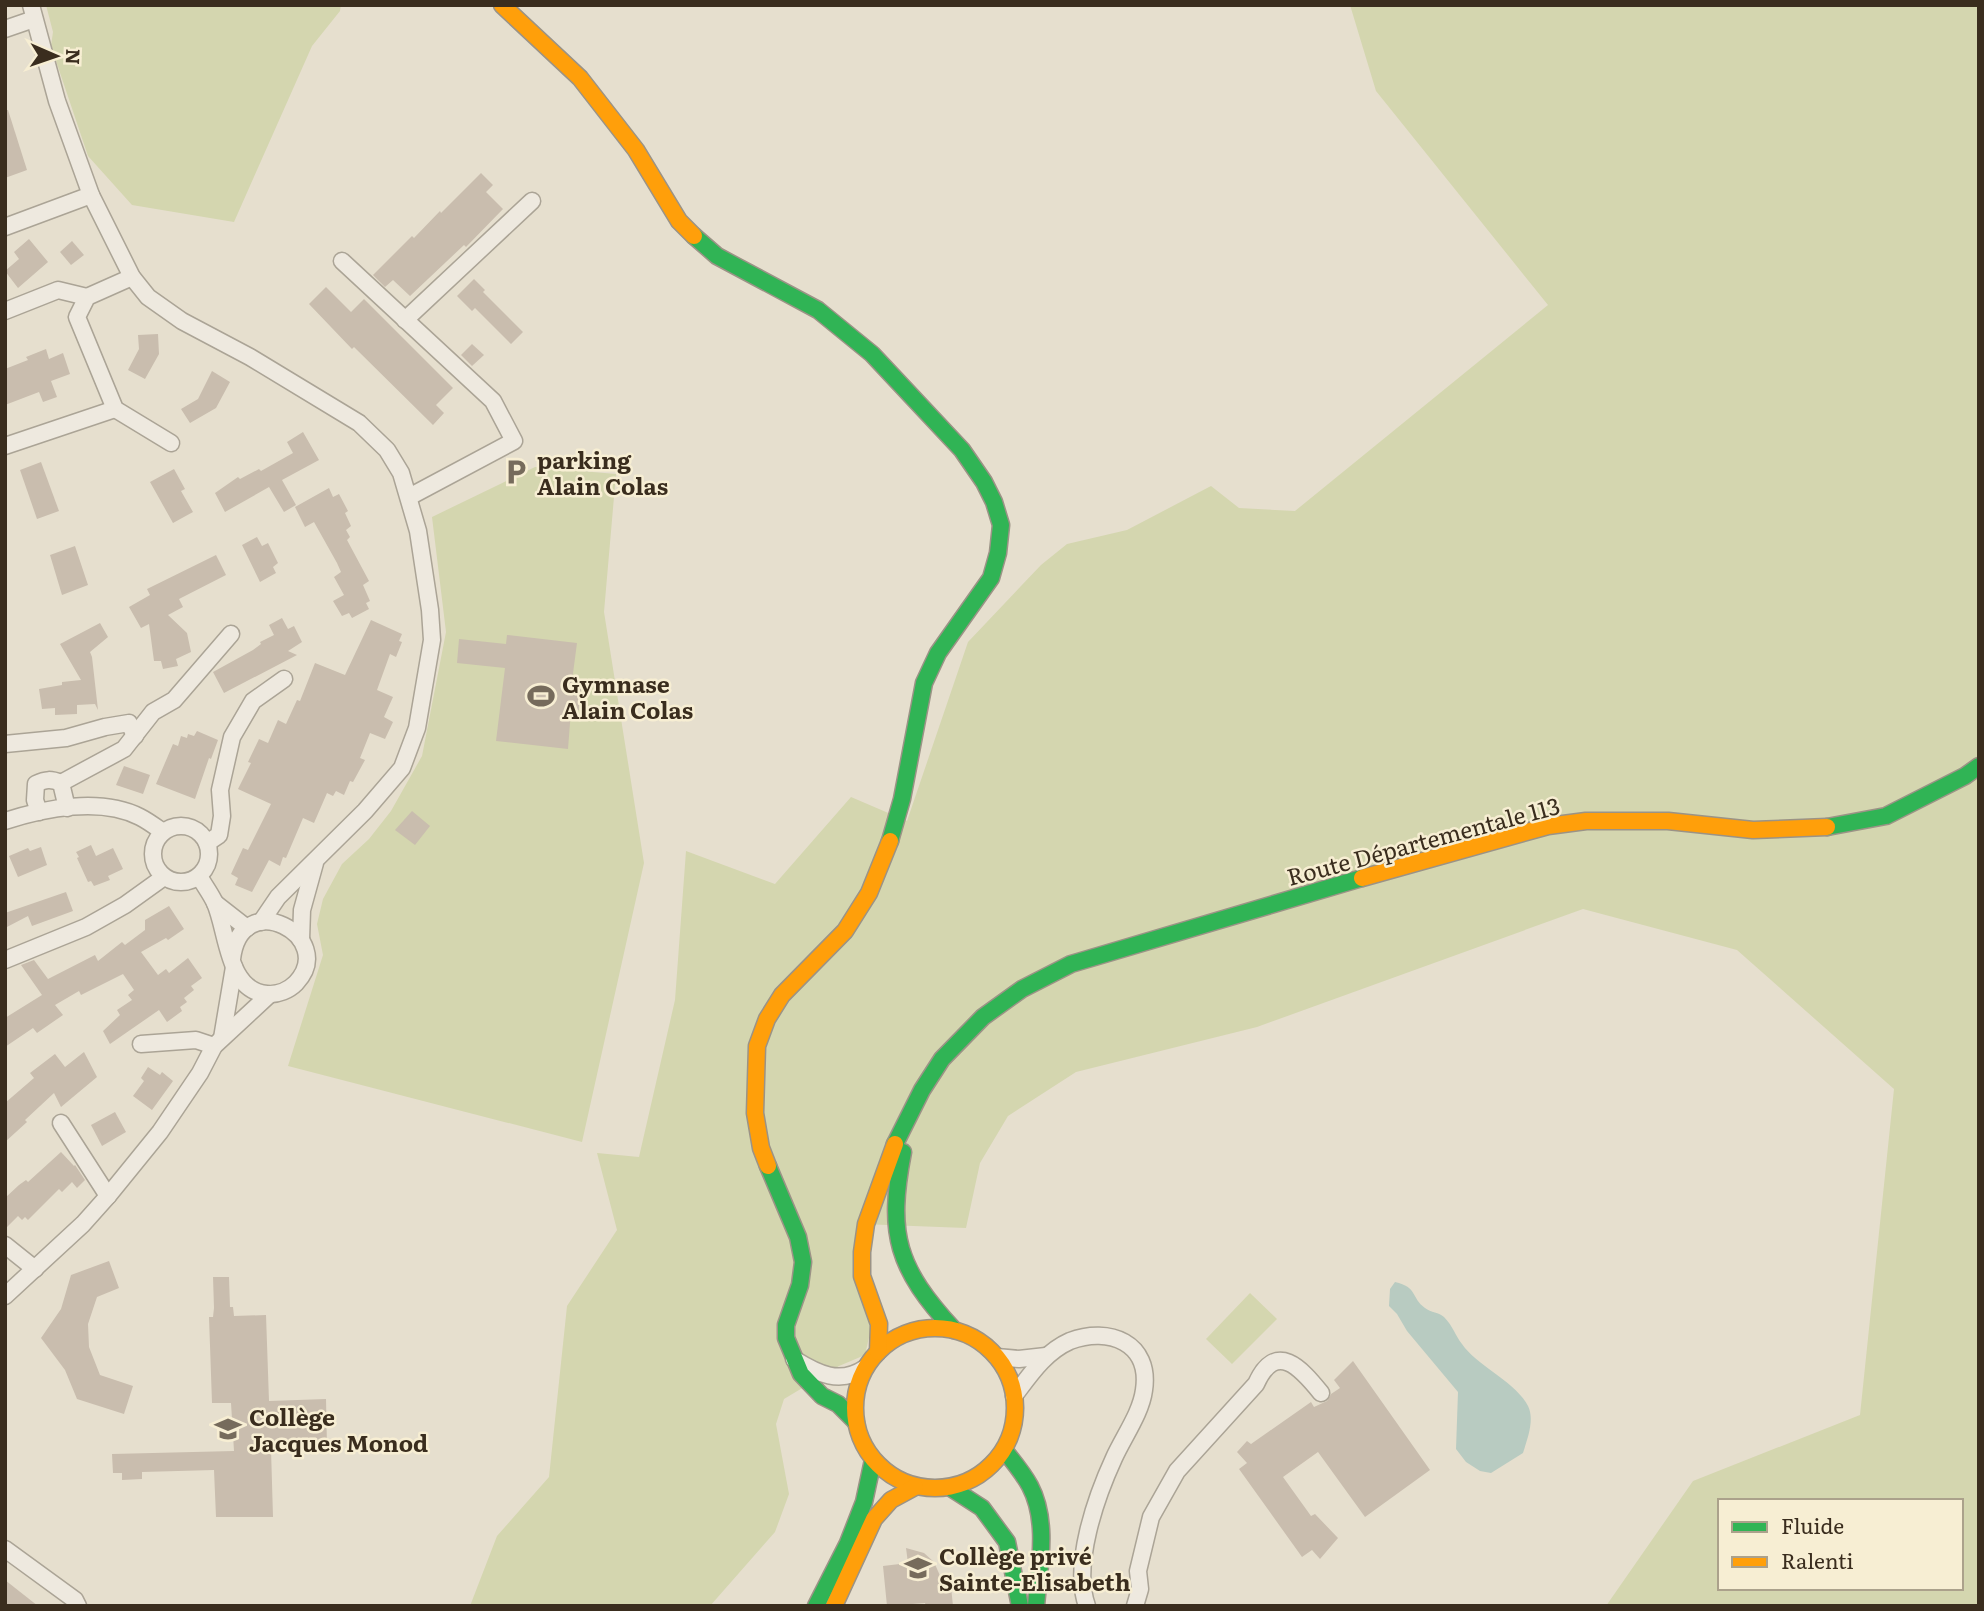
<svg xmlns="http://www.w3.org/2000/svg" width="1984" height="1611" font-family="Literata,serif">
	<style>
		.green { fill: #d4d6af; fill-rule: evenodd }
		.water { fill: #b8cbc1 }
		.building { fill: #c9bdae }
		.lines { fill: none; stroke-linecap: round; stroke-linejoin: round }
		.street-casing { stroke: #aba496; stroke-width: 19 }
		.fast-casing { stroke: #9b9386; stroke-width: 19 }
		.slow-casing { stroke: #9b9386; stroke-width: 19 }
		.street { stroke: #eee9df; stroke-width: 16 }
		.fast { stroke: #30b455; stroke-width: 16 }
		.slow { stroke: #ff9f0a; stroke-width: 16 }
		.labels { text-anchor: middle; dominant-baseline: central; stroke-width: 5; stroke-linejoin: round; paint-order: stroke }
		.poi-label { font-size: 23px; font-weight: bold; fill: #3a2d1e; stroke: #f7eed3; text-anchor: start }
		.street-label { font-size: 23px; fill: #3a2d1e; stroke: #f7eed3 }
	</style>
	<rect width="100%" height="100%" fill="#e6dfce"/>
	<g class="green">
		<path d="M46 5H341L340 11 312 46 234 222 132 205 88 156 51 46 53 32Z"/>
		<path d="M1350 5H1979V1606H1606L1693 1481 1860 1415 1894 1089 1737 950 1583 909 1257 1027 1076 1072 1008 1116 980 1163 966 1228 861 1224 872 1324 865 1355 839 1366 784 1399 776 1424 789 1494 775 1532 710 1606H470L497 1536 549 1477 567 1306 617 1230 597 1153 639 1157 675 1000 686 851 775 884 851 797 907 821 968 642 1041 565 1067 544 1127 530 1211 486 1239 508 1295 511 1548 305 1376 91ZM1720 1501H1961V1588H1720Z"/>
		<path d="M535 467 616 474 604 612 644 863 582 1142 288 1066 323 955 317 924 323 899 342 864 369 839 391 811 422 756 446 632 432 517Z"/>
		<path d="M1250 1293 1277 1319 1232 1364 1206 1339Z"/>
	</g>
	<path class="water" d="M1395 1282C1418 1287 1411 1298 1425 1308 1431 1313 1439 1312 1444 1317 1453 1326 1455 1335 1462 1344 1476 1365 1516 1382 1528 1406 1535 1420 1527 1440 1523 1453L1491 1473 1480 1471 1466 1462 1456 1449 1458 1392 1407 1331 1397 1314 1389 1306 1390 1289Z"/>
	<g class="building">
		<path d="M5 110H8L27 170 5 178Z"/>
		<path d="M481 173 493 185 486 192 503 209 466 247 464 245 410 296 393 280 385 287 373 275 412 236 414 238 440 211 441 213Z"/>
		<path d="M29 239 48 262 18 288 5 271 19 259 14 252Z"/>
		<path d="M72 241 84 255 71 265 60 252Z"/>
		<path d="M474 279 485 290 483 292 523 332 511 344 475 308 472 311 457 296Z"/>
		<path d="M326 287 351 312 364 299 453 388 436 405 444 413 433 425 354 347 352 349 309 304Z"/>
		<path d="M158 334 159 354 145 379 128 370 139 349 138 335Z"/>
		<path d="M472 344 484 355 472 366 461 355Z"/>
		<path d="M46 349 49 359 63 353 70 374 51 381 57 397 43 402 39 392 5 405V369L28 360 26 357Z"/>
		<path d="M212 371 230 382 216 408 190 423 181 409 198 399Z"/>
		<path d="M303 432 319 460 282 480 296 505 284 512 269 487 225 512 215 493 238 477 240 479 259 469 261 471 293 453 287 442Z"/>
		<path d="M41 462 59 511 37 519 20 470Z"/>
		<path d="M174 469 185 489 181 491 193 512 173 523 150 482Z"/>
		<path d="M329 488 333 497 339 494 348 511 345 513 351 526 346 530 350 537 347 540 369 581 363 585 370 601 366 603 369 609 352 618 349 613 342 616 333 601 344 595 334 577 341 572 337 563 314 522 305 527 295 507Z"/>
		<path d="M257 537 262 546 268 543 278 563 273 567 276 573 260 582 242 545Z"/>
		<path d="M75 546 88 585 62 595 50 555Z"/>
		<path d="M216 555 226 575 179 599 183 607 168 615 187 633 191 652 176 659 178 666 163 669 161 661H154L149 624 141 628 129 607 150 595 147 589Z"/>
		<path d="M282 618 288 629 294 626 302 642 288 651 297 655 224 693 213 672 253 650 261 644 260 642 274 635 269 625Z"/>
		<path d="M371 620 402 634 399 641 402 642 396 657 390 654 377 690 393 697 384 717 393 722 385 739 370 733 360 758 365 760 353 782 350 781 344 795 336 791 333 796 327 793 314 823 303 818 286 858 283 857 280 866 269 860 252 892 235 885 238 878 231 874 243 848 248 850 271 804 238 789 251 763 248 762 259 739 268 743 278 720 286 724 297 700 300 701 315 663 345 675Z"/>
		<path d="M100 623 108 637 90 652 92 657 98 710 95 704 77 705V714L55 715V708L42 709 39 689 62 685V682L81 680 60 644Z"/>
		<path d="M507 635 577 643 572 681 582 682 579 710H571L568 749 496 741 505 668 457 663 459 639 506 644Z"/>
		<path d="M197 731 218 740 211 759 209 758 195 799 156 784 173 744 178 746 181 736 187 738 188 734 194 736Z"/>
		<path d="M124 766 150 775 143 794 116 785Z"/>
		<path d="M412 811 430 826 415 845 395 830Z"/>
		<path d="M91 845 96 856 113 848 123 869 108 876 110 880 94 886 91 881 88 882 77 858 79 857 76 852Z"/>
		<path d="M41 847 47 865 18 877 9 856 28 848 30 851Z"/>
		<path d="M66 892 73 911 32 926 28 916 5 928V913Z"/>
		<path d="M169 906 184 929 168 940 166 938 141 952 158 975 166 969 169 973 188 958 202 978 191 986 194 990 184 998 187 1002 180 1007 182 1011 167 1022 159 1010 110 1044 103 1031 120 1015 117 1010 132 1000 128 995 134 990 123 974 81 995 79 991 55 1005 63 1015 37 1033 33 1028 5 1047V1018L42 995 21 965 34 960 48 979 95 955 98 961 122 942 125 945 145 930V920Z"/>
		<path d="M84 1052 97 1077 61 1107 54 1093 25 1120 27 1122 5 1142V1103L34 1078 30 1073 55 1054 65 1067Z"/>
		<path d="M148 1067 160 1075 162 1072 173 1081 152 1110 133 1096 144 1081 141 1078Z"/>
		<path d="M115 1112 126 1132 102 1146 91 1125Z"/>
		<path d="M61 1152 74 1166 75 1165 85 1180 77 1188 72 1182 62 1192 59 1189 28 1220 25 1217 22 1220 18 1216 5 1229V1198L19 1185 26 1180 28 1182Z"/>
		<path d="M109 1261 119 1288 97 1297 88 1324 89 1347 100 1375 133 1386 124 1414 77 1399 65 1370 41 1338 61 1309 71 1275Z"/>
		<path d="M213 1277H229L230 1307H233L234 1316 266 1315 269 1401 326 1399 327 1447 271 1449 273 1517H216L214 1470 142 1472V1479L122 1480V1473H113L112 1454 234 1451 231 1403H212L209 1317H213L214 1308Z"/>
		<path d="M1353 1361 1430 1470 1365 1517 1318 1452 1283 1477 1311 1516 1315 1514 1338 1538 1320 1559 1312 1550 1302 1557 1239 1469 1247 1463 1237 1452 1247 1441 1251 1444 1311 1402 1314 1407 1327 1401 1331 1394 1340 1388 1334 1380Z"/>
		<path d="M906 1548 924 1553 934 1562 941 1578 950 1577 953 1606H926L925 1603 887 1606 883 1566 908 1563Z"/>
		<path d="M5 1580 38 1606H5Z"/>
	</g>
	<g class="lines">
		<defs>
			<g id="street">
				<path d="M31 5 57 101 91 195 132 277 148 297 182 321 250 357 359 423 387 450 401 473 418 531 430 610 432 640 417 728 402 768 365 811 278 897 261 922"/>
				<path d="M5 29 34 19"/>
				<path d="M5 227 91 195"/>
				<path d="M342 261 493 401 514 441 409 497"/>
				<path d="M132 277 87 297 77 317 115 409 171 443"/>
				<path d="M5 311 58 290 87 297"/>
				<path d="M405 320 532 201"/>
				<path d="M5 446 115 409"/>
				<path d="M5 744 66 738 105 727 129 723 135 736"/>
				<path d="M61 783 124 749 153 712 174 700 231 634"/>
				<path d="M39 812 35 800 36 784C46 779 51 779 61 783L67 808"/>
				<path d="M5 821C45 808 101 797 140 817 148 821 156 827 163 832"/>
				<circle cx="181" cy="854" r="28"/>
				<path d="M207 843 219 835 222 816 220 790 232 737 253 701 284 679"/>
				<path d="M199 876C204 885 211 894 215 903 228 933 227 991 267 994 278 995 289 990 296 983 339 937 241 884 232 959"/>
				<path d="M215 903 247 928"/>
				<path d="M301 940 302 910 315 863"/>
				<path d="M5 960 86 927 125 905 164 877"/>
				<path d="M222 1038 234 967"/>
				<path d="M141 1044 196 1040 214 1046"/>
				<path d="M61 1123 108 1196"/>
				<path d="M5 1245 35 1269"/>
				<path d="M5 1296 83 1224 108 1196 160 1132 200 1073 214 1046 269 995"/>
				<path d="M997 1357 1019 1359 1046 1356"/>
				<path d="M794 1359C818 1374 840 1385 865 1368"/>
				<path d="M1014 1396C1030 1375 1045 1352 1070 1341 1109 1326 1151 1343 1144 1390 1141 1413 1124 1436 1114 1458 1096 1497 1072 1565 1087 1606"/>
				<path d="M5 1549 75 1600 78 1606"/>
				<path d="M1135 1606 1140 1589 1138 1571 1151 1517 1177 1471 1256 1384C1276 1340 1301 1368 1321 1393"/>
			</g>
			<g id="fast">
				<path d="M694 236 717 256 818 310 872 354 962 450 984 482 994 502 1001 525 998 553 991 578 938 653 924 683 902 799 890 841"/>
				<path d="M1827 827 1886 816 1965 776 1979 766"/>
				<path d="M895 1144 922 1090 942 1059 983 1017 1022 989 1071 964 1362 878"/>
				<path d="M903 1152C887 1235 897 1268 954 1330"/>
				<path d="M768 1166 798 1237 803 1262 800 1285 786 1325V1338L801 1374 822 1396 838 1404 856 1422"/>
				<path d="M1004 1450C1013 1461 1023 1473 1030 1486 1049 1522 1039 1568 1036 1606"/>
				<path d="M951 1488 982 1508 1007 1542 1020 1606"/>
				<path d="M816 1606 848 1543 864 1502 873 1460"/>
			</g>
			<g id="slow">
				<path d="M502 5 580 78 636 150 679 221 694 236"/>
				<path d="M1362 878 1548 826 1586 821H1668L1753 830 1827 827"/>
				<path d="M768 1166 761 1148 755 1113 757 1046 767 1019 782 995 845 931 869 893 890 841"/>
				<circle cx="935" cy="1408" r="80"/>
				<path d="M878 1352 879 1324 862 1276V1252L866 1224 895 1144"/>
				<path d="M834 1606 874 1519 891 1500 915 1487"/>
			</g>
		</defs>
		<use href="#street" class="street-casing"/>
		<use href="#fast" class="fast-casing"/>
		<use href="#slow" class="slow-casing"/>
		<use href="#street" class="street"/>
		<use href="#fast" class="fast"/>
		<use href="#slow" class="slow"/>
	</g>
	<defs>
		<symbol id="parking-bare" viewBox="-9 -9 18 18"><path d="M-3.5-5.5H1a3.5 3.5 0 0 1 0 7H-1V5.5H-3.5ZM-1-3.4V-.6H.8a1.4 1.4 0 0 0 0-2.8Z" fill="#766b5c" stroke="#f7eed3" stroke-width="2.5" paint-order="stroke"/></symbol>
		<symbol id="stadium-bare" viewBox="-9 -9 18 18"><path d="M0-5a6.5 5 0 1 0 0 10a6.5 5 0 1 0 0-10ZM-3.5-1.8h7v3.6h-7Z" fill="#766b5c" stroke="#f7eed3" stroke-width="2.5" paint-order="stroke"/></symbol>
		<symbol id="school-bare" viewBox="-9 -9 18 18"><path d="M0-5L7-2L0 1L-7-2ZM-4 1L0 2.5L4 1V4Q0 6-4 4Z" fill="#766b5c" stroke="#f7eed3" stroke-width="2.5" paint-order="stroke"/></symbol>
	</defs>
	<g fill-rule="evenodd">
		<use href="#parking-bare" x="497" y="453" width="38" height="38"/>
		<use href="#stadium-bare" x="522" y="677" width="38" height="38"/>
		<use href="#school-bare" x="209" y="1410" width="38" height="38"/>
		<use href="#school-bare" x="899" y="1549" width="38" height="38"/>
	</g>
	<g class="labels">
		<g class="poi-label">
			<text x="537" y="459">parking<tspan x="537" dy="26">Alain Colas</tspan></text>
			<text x="562" y="683">Gymnase<tspan x="562" dy="26">Alain Colas</tspan></text>
			<text x="249" y="1416">Collège<tspan x="249" dy="26">Jacques Monod</tspan></text>
			<text x="939" y="1555">Collège privé<tspan x="939" dy="26">Sainte-Elisabeth</tspan></text>
		</g>
		<g class="street-label">
			<text transform="translate(1423 840) rotate(-15)">Route Départementale 113</text>
		</g>
	</g>
	<rect width="1984" height="1611" fill="none" stroke="#3a2d1e" stroke-width="14"/>
	<rect x="1718" y="1499" width="245" height="91" fill="#f7eed3" stroke="#aba18b" stroke-width="2"/>
	<rect x="1732" y="1522" width="35" height="10" fill="#30b455" stroke="#aba18b" stroke-width="2"/>
	<text x="1781" y="1534" font-size="21" fill="#3a2d1e">Fluide</text>
	<rect x="1732" y="1557" width="35" height="10" fill="#ff9f0a" stroke="#aba18b" stroke-width="2"/>
	<text x="1781" y="1569" font-size="21" fill="#3a2d1e">Ralenti</text>
	<g transform="translate(56 56) rotate(92)" stroke="#f7eed3" stroke-width="5" paint-order="stroke">
	<path d="M0-5L12 26L0 18L-12 26Z" fill="#3a2d1e"/>
	<text y="-10" font-size="19" font-weight="bold" text-anchor="middle" fill="#3a2d1e">N</text>
	</g>
</svg>
